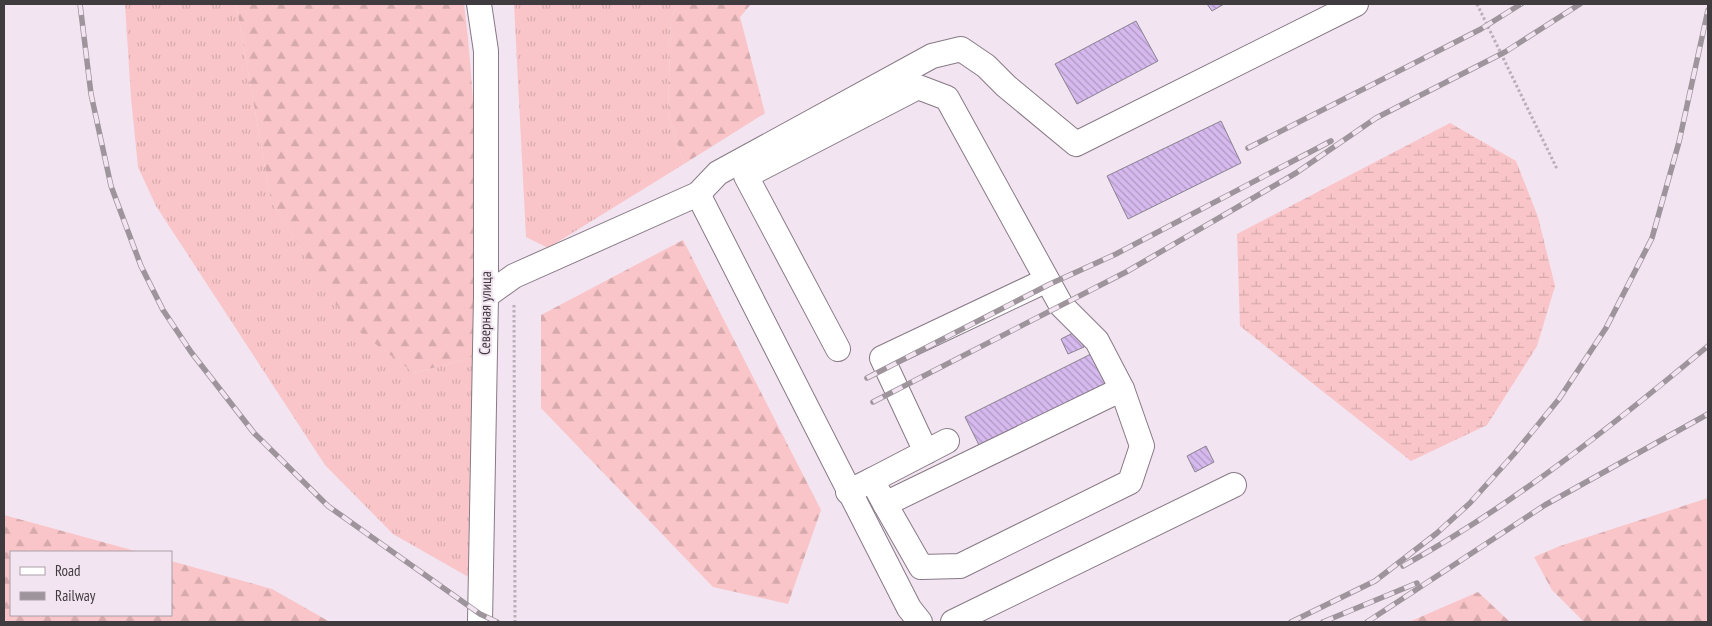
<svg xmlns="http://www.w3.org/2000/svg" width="1712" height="626" font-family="'PT Sans Narrow',sans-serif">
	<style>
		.grass { fill: url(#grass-tufts) }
		.forest { fill: url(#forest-firs) }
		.wetland { fill: url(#wetland-marsh) }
		.building { fill: url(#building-back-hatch); stroke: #898290 }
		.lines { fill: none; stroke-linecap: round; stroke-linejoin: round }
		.minor-casing { stroke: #877a85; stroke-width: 26 }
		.path { stroke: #baafb8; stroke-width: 3; stroke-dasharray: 2.5 2.5; stroke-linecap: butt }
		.minor { stroke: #fff; stroke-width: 24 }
		.rail-casing { stroke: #9e949c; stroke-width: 5.5 }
		.rail { stroke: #f2e4f0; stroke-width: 4; stroke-dasharray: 11; stroke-linecap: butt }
		.labels { text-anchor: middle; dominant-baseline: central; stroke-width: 4; stroke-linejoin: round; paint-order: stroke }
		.street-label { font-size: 15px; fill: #403b3f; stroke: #f2e4f0 }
	</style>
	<defs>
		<pattern id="grass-tufts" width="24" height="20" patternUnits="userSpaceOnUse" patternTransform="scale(1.25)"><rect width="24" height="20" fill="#f9c5c8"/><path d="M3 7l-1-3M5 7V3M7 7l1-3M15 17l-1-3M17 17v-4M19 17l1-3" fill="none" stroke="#d6aaad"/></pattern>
		<pattern id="forest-firs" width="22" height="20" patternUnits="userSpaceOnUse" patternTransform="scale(1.25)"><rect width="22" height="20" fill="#f9c5c8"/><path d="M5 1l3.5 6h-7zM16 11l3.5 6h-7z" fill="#d6aaad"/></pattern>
		<pattern id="wetland-marsh" width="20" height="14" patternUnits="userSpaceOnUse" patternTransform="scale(1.25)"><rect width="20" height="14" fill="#f9c5c8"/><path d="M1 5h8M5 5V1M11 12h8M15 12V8" fill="none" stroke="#d6aaad"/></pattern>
		<pattern id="building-back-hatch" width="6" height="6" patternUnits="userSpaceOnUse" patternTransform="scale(1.25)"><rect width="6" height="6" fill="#d6b9ee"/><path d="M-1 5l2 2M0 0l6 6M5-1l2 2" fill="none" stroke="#af98c2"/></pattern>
	</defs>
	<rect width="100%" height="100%" fill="#f2e4f0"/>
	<g class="grass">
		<path d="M125 4H236L271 201 349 323 414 373 477 356 472 579 393 534 325 465 156 206 138 167 131 98Z"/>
		<path d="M514 4H678L671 17 668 113 684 164 548 248 526 237Z"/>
	</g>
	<g class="forest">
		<path d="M236 4H464C479 121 477 239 477 356L414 373 349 324 271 201Z"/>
		<path d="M678 4H751L740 17 765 113 684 164 668 113 671 17Z"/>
		<path d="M683 240 821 510 788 604 713 587 541 408V315Z"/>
		<path d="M1708 498V622H1584L1552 590 1534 557 1560 546Z"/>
		<path d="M4 515 139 552H11V615H171V561L272 589 330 622H4Z"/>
		<path d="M1478 592 1510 622H1409Z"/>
	</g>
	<path class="wetland" d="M1450 123 1516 161 1538 217 1555 286 1537 346 1487 425 1411 461 1240 326 1237 234Z"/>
	<g class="building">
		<path d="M1207 4H1224L1212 11Z"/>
		<path d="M1136 21 1158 61 1077 104 1055 64Z"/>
		<path d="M1221 121 1241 163 1128 219 1107 176Z"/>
		<path d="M1077 331 1084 347 1068 354 1061 339Z"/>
		<path d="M1091 354 1108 388 982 451 965 417Z"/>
		<path d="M1206 446 1214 462 1195 472 1187 456Z"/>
	</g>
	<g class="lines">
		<defs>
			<g id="minor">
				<path d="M479 4 486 51V296L480 622"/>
				<path d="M698 194 909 608 920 622"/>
				<path d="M486 296 514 276 698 194 718 173 932 56 961 49 986 66 1006 86 1076 144 1356 4"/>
				<path d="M838 349 746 176 918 87 947 98 1061 305 1097 341 1122 389 1142 446 1130 482 960 566 921 567 885 504"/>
				<path d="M926 452 882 358 1047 280"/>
				<path d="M872 480 947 441"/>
				<path d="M848 492 872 480 885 504 1122 389"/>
				<path d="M953 622 1234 485"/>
			</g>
		</defs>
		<use href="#minor" class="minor-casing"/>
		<g class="path">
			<path d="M1477 4 1557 169"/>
			<path d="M514 305 515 622"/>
		</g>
		<use href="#minor" class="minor"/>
		<defs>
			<g id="rail">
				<path d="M80 4 91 94 111 186 141 266 163 310 191 352 254 433 328 506 480 614 497 622"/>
				<path d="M1248 148 1481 29 1521 4"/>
				<path d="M867 378 1050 284 1116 254 1331 141"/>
				<path d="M873 402 1126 272 1296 173 1376 118 1505 52 1580 4"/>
				<path d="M1403 566C1513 505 1612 426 1708 346"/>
				<path d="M1291 622 1375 581 1437 533 1470 503 1514 454 1559 399 1606 328 1652 238 1679 142 1708 10"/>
				<path d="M1323 622 1417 583"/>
				<path d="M1367 622 1545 505 1708 414"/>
			</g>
		</defs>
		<use href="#rail" class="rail-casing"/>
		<use href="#rail" class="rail"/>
	</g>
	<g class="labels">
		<g class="street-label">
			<text transform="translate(485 313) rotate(-89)">Северная улица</text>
		</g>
	</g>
	<rect width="1712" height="626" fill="none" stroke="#403b3f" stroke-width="10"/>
	<rect x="10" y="551" width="162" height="65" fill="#f2e4f0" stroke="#aba0a9"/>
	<rect x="20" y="567" width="25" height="8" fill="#ffffff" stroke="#aba0a9"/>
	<text x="55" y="576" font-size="15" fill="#403b3f">Road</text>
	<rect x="20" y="592" width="25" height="8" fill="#9e949c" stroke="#aba0a9"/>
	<text x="55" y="601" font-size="15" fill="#403b3f">Railway</text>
</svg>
